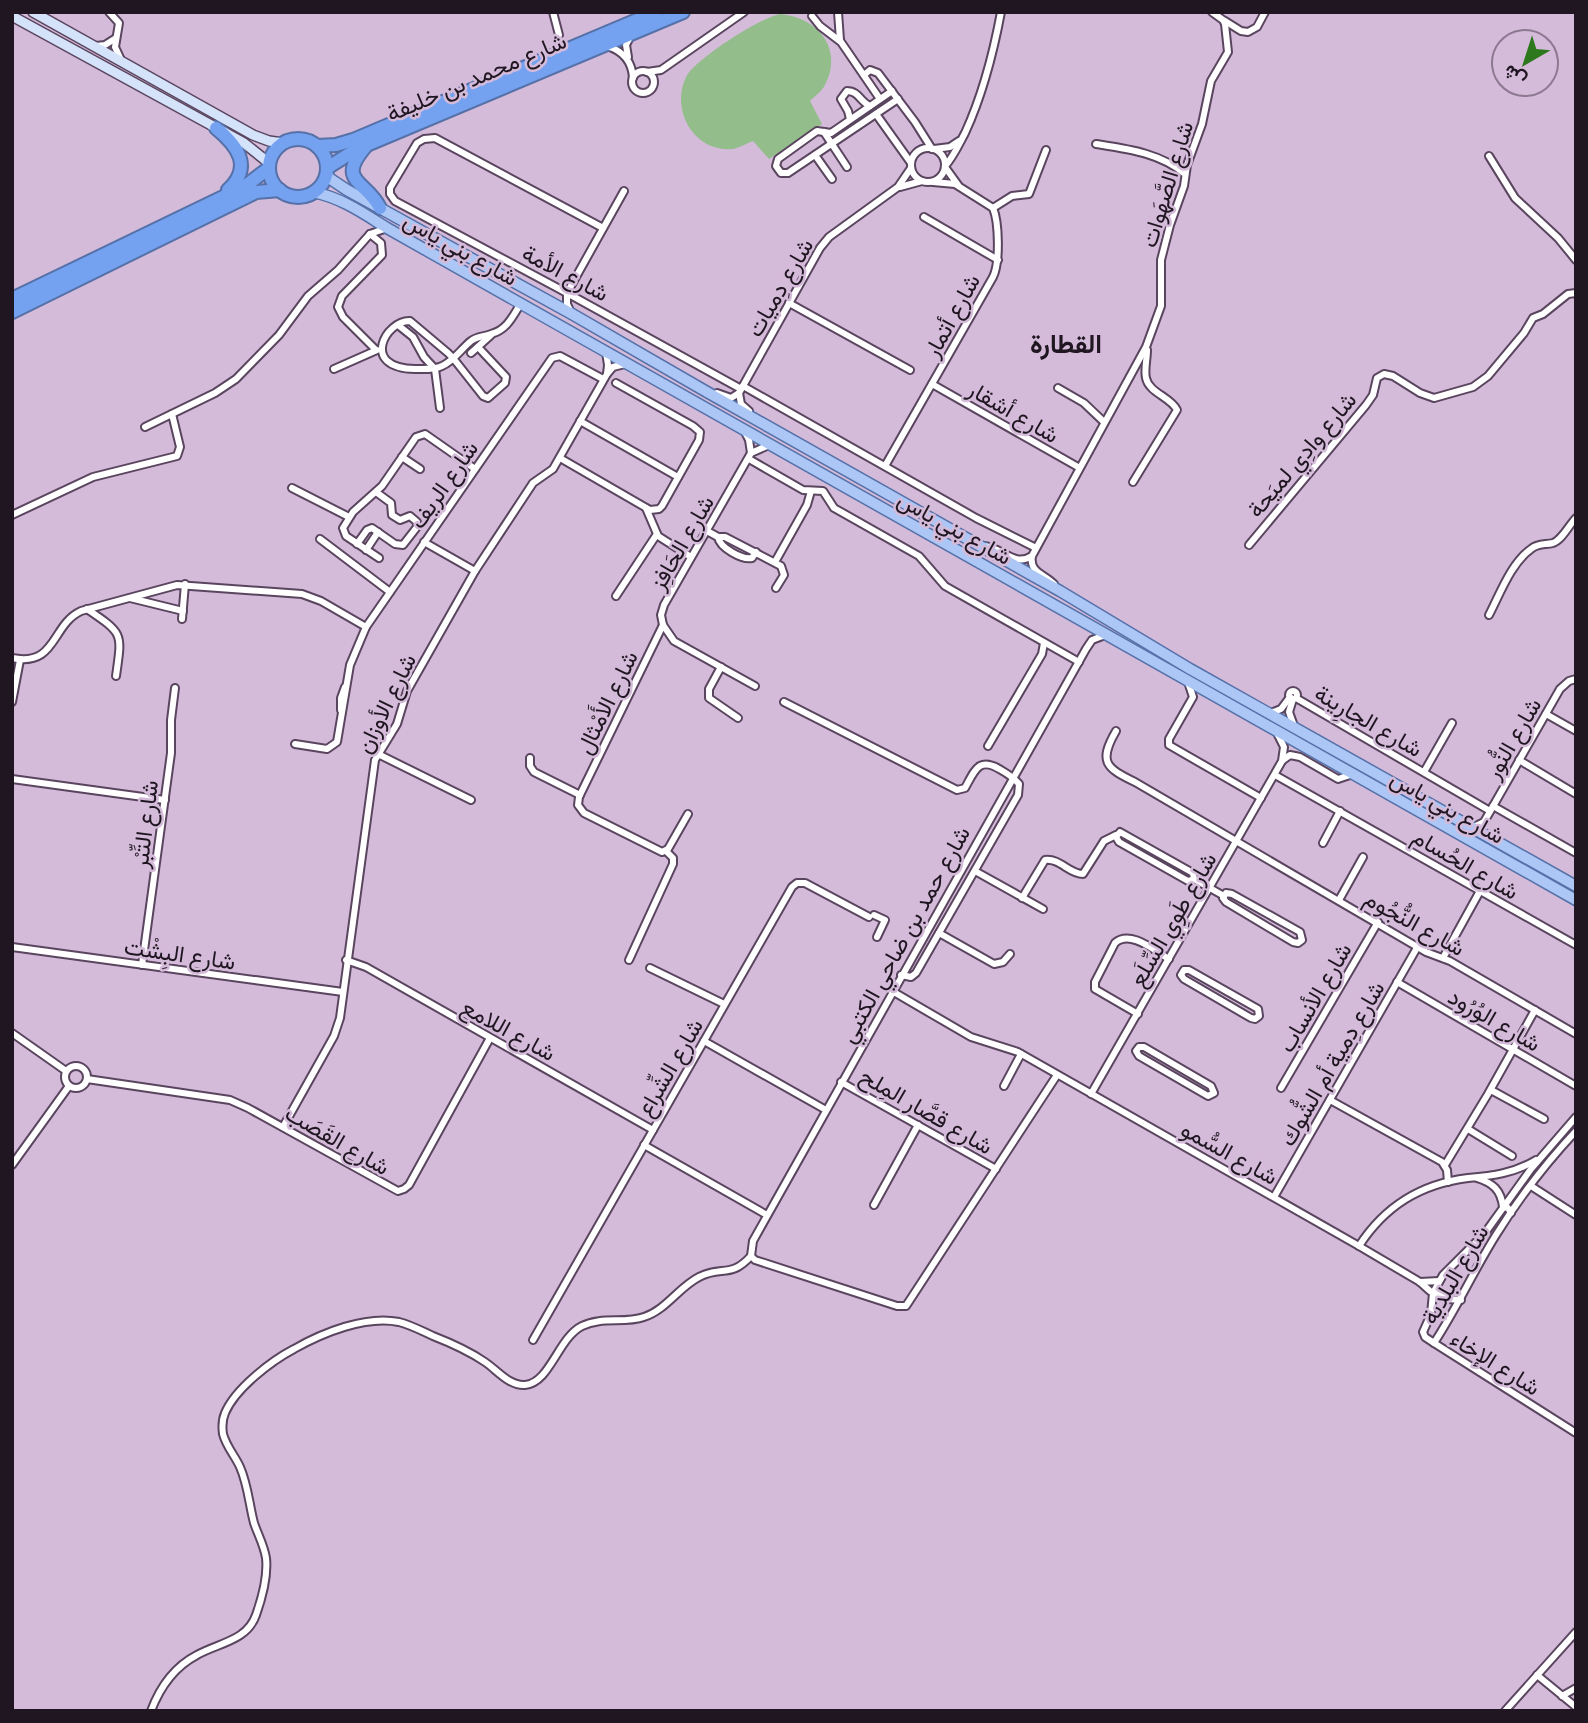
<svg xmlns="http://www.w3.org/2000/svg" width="1588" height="1723" font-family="'Exo 2',Vazirmatn,sans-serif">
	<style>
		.green { fill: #93be8b }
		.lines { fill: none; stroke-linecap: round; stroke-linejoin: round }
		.street-casing { stroke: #5a455f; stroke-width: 10 }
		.secondary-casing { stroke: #5a455f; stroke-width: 12 }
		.primary-casing { stroke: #5671a8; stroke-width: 13 }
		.highway-casing { stroke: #5671a8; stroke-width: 16 }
		.street { stroke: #fff; stroke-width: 6 }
		.secondary { stroke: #d5e3fa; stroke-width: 9 }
		.primary { stroke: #acc7f6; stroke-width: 10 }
		.highway { stroke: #74a2f0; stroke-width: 12 }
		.labels { text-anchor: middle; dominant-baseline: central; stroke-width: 5; stroke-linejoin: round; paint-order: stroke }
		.street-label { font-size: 23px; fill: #1f1621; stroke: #d5bbda }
		.quarter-label { font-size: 26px; font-weight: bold; fill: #1f1621; stroke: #d5bbda }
	</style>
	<rect width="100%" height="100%" fill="#d5bbda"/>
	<path class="green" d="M780 14C817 17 844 48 825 85 822 91 815 96 810 101L822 124 769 159 753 141C747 143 739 148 733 149 694 153 670 110 686 77 695 59 760 18 780 14Z"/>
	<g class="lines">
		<defs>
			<g id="street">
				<path d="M109 12 119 23 115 47 121 60"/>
				<path d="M553 12 559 35"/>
				<path d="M838 12 840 40"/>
				<path d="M812 16 820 26 841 42 880 99"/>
				<path d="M1225 21 1241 31 1248 32 1257 27 1265 12"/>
				<path d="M96 46 105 45 116 38"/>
				<path d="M607 46C623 51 632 61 633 78"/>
				<path d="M628 57 626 45 631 35"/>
				<circle cx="643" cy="82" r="11"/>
				<path d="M647 72 661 70 744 12"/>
				<path d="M864 75 870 70 878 73 915 122 932 149"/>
				<path d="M892 91 831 133 817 131 778 159 776 166 781 173H788L898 99"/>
				<path d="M876 114 911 163"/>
				<path d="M850 119 848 111 841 99 847 91C859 91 860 102 870 106"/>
				<path d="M824 132 847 167"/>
				<path d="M1096 144C1128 149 1160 153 1185 174"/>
				<circle cx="928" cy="165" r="17"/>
				<path d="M934 149 950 147 959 141"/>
				<path d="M815 155 832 179"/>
				<path d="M1489 156 1515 198 1558 238 1576 260"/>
				<path d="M945 166C954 156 959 144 965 133 983 94 993 55 1001 12"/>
				<path d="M945 167 958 185"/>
				<path d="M900 187 922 181"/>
				<path d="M993 208 1012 196 1029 194 1046 150"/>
				<path d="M924 217 998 260"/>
				<path d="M603 228 435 138 424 139 417 143 390 188V194L395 201 567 293 741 389"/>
				<path d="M370 234 381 243 382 255 342 296 338 307 343 317 376 350"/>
				<path d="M789 303 910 370"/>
				<path d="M571 313 567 304V293L624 191"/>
				<path d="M398 325 413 337 424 357 435 369 440 408"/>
				<path d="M478 347 506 377 505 383 488 398 483 396 453 358 448 353 410 321C386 320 359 368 415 369 424 369 434 370 442 366 454 361 461 349 471 341 477 336 484 337 491 334 507 330 513 316 521 303"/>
				<path d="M606 352 608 365 607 374"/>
				<path d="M471 353 491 335"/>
				<path d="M334 369 377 350"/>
				<path d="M932 384 1078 467"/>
				<path d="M743 386 976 518 1036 548"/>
				<path d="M1058 388 1084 403 1104 422"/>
				<path d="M717 393 731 398 739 393 820 248 829 237 898 187 911 168"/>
				<path d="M739 393 741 404 749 411"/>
				<path d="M580 421 678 477"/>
				<path d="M145 427 215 393 236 379 279 335 308 296 338 270 370 234 387 228"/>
				<path d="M745 432 749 440 751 453"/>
				<path d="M402 457 420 469"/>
				<path d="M560 458 650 510 659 509 662 506 699 440 700 432 693 426 616 383"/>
				<path d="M749 459 803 490 823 491 834 508 919 556 945 586 1079 662"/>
				<path d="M885 466 993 277C1000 263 999 222 993 208L955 184 933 182"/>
				<path d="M1133 482 1177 410C1171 397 1149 393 1146 378 1144 370 1147 359 1147 350"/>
				<path d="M292 488 349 517"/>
				<path d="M646 508 658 536 691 557"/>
				<path d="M12 515 93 477 177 456 180 447 172 414"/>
				<path d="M707 531 718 537H725L781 566 784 575 776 588"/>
				<path d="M718 537C720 548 742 560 752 558L756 552"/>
				<path d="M320 539 390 592"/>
				<path d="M424 542 475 571"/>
				<path d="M357 544 367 530 372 528 395 544 403 545 417 527V522L410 516 400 520 392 515 391 503 376 492"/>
				<path d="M1249 545 1366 405 1373 395 1377 378 1384 374 1393 376 1420 393 1434 398 1473 387 1488 376 1524 333 1533 318 1543 314 1568 294 1576 293"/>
				<path d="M983 546C1002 546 1013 568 1032 556"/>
				<path d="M366 550 378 532"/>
				<path d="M379 558 346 536 343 528 353 512 382 486 416 437 425 434 475 469"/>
				<path d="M775 562 807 505 811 491"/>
				<path d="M1054 584C1044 574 1029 572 1032 556L1146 347 1161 306V260L1170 225 1184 186 1187 165 1202 124 1211 81 1228 52 1225 24 1223 20 1212 12"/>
				<path d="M616 596 657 534"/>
				<path d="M130 598 183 611"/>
				<path d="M87 609C124 634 122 633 116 676"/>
				<path d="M1489 615C1500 594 1511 563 1531 549 1538 543 1545 545 1553 543 1562 540 1569 525 1576 518"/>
				<path d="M182 619 185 584"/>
				<path d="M663 625 579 797 578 805 584 813 662 852 668 849 688 814"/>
				<path d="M12 658C57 667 51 625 81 611L177 585 302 594 321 601 366 627"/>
				<path d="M721 667 709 689V698L738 718"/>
				<path d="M1188 682 1193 697 1169 739V745L1261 798"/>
				<path d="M755 686 674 641 663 625 661 615 664 605 751 453 769 445"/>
				<circle cx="1293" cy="695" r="4"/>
				<path d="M1296 698 1490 811"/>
				<path d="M1293 699 1289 712 1294 726"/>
				<path d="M12 702 20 660"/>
				<path d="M784 702 957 790 965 788C975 770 979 756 1001 770 1008 774 1014 778 1019 784L1018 795 916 973 911 977 901 975"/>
				<path d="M341 710V698L345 687"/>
				<path d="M1271 713 1281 709 1290 697"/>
				<path d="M1546 714 1576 731"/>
				<path d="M1116 731C1098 762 1106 768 1135 782L1426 952 1450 961 1576 1034"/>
				<path d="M295 744 327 749 337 742 350 665 366 627 552 358 560 356 603 379"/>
				<path d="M988 746 1042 654 1044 643"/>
				<path d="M378 754 471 800"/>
				<path d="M530 758V766L534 772 580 795"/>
				<path d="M1283 760 1290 755 1300 757 1338 779 1353 774"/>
				<path d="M1519 760 1576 794"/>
				<path d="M1424 772 1452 723"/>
				<path d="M1275 775 1576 945"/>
				<path d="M12 779 165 800"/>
				<path d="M1493 806 1576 853"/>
				<path d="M1472 828 1484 822 1560 689 1569 681 1576 679"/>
				<path d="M1120 832 1193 873 1194 879 1188 881 1119 842 1116 837Z"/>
				<path d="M1323 843 1340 811"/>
				<path d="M975 871 1043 909"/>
				<path d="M1194 879 1224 896"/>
				<path d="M1226 893 1232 894 1300 932 1302 940 1298 943 1293 942 1226 902 1223 898Z"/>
				<path d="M1022 898 1045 860C1060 858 1069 874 1083 874L1104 841 1116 835"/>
				<path d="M1339 900 1363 857"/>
				<path d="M874 915 885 920 877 937"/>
				<path d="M939 933 994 964 1003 962 1010 954"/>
				<path d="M12 947 343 992"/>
				<path d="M1443 958 1480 891"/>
				<path d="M346 960 366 967 653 1130"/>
				<path d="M629 960 673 864V858L666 851"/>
				<path d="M142 965 171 753V720L175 688"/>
				<path d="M650 968 724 1004"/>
				<path d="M1184 970H1189L1258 1009 1259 1016 1255 1019 1251 1018 1184 979 1181 975Z"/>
				<path d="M1397 982 1576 1086"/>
				<path d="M892 991 971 1037 1018 1052 1359 1246 1420 1282 1430 1291 1447 1299 1461 1300"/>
				<path d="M1138 1014 1095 989V982L1115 943C1130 929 1155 951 1169 959"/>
				<path d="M12 1033 66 1071"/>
				<path d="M704 1041 826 1110"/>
				<path d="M1139 1047H1144L1211 1086 1214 1093 1208 1096 1139 1056 1136 1051Z"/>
				<circle cx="76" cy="1077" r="11"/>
				<path d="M1057 1075 906 1306H897L755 1260 751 1256 753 1241 1086 649 1092 640 1105 635"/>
				<path d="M87 1079 230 1100 248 1108 398 1191 404 1189 409 1185 490 1038"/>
				<path d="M841 1082 996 1169"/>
				<path d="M1004 1086 1021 1054"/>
				<path d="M1281 1088 1378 922"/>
				<path d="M1491 1090 1544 1119"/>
				<path d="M1091 1094 1282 761 1284 747 1277 733"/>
				<path d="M1330 1100 1442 1162 1447 1170 1448 1182"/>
				<path d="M1576 1117 1531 1169 1485 1233 1443 1275 1433 1293 1431 1314 1423 1332 1425 1337 1434 1343 1576 1433"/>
				<path d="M283 1127 334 1036 340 1018 375 760 397 724 407 691 475 571 533 483 553 469 607 374 613 367 625 364"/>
				<path d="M1468 1129 1512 1156"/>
				<path d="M644 1145 767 1215"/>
				<path d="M12 1165 69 1086"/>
				<path d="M1445 1165 1488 1094 1535 1010"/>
				<path d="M1477 1178C1493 1183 1501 1190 1503 1207L1508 1208 1511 1213"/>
				<path d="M1531 1186 1576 1215"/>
				<path d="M1274 1197 1418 946"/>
				<path d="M874 1205 918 1125"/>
				<path d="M1359 1246C1385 1206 1420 1184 1468 1178 1492 1176 1515 1173 1536 1160"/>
				<path d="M1420 1282 1439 1281"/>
				<path d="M533 1340 792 887 797 883H805L869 917"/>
				<path d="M1434 1343C1457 1308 1474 1270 1496 1235 1519 1198 1546 1163 1576 1131"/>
				<path d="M1537 1675 1576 1707"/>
				<path d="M1562 1696 1576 1688"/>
				<path d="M151 1711C160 1687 174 1667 197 1655 218 1643 247 1641 256 1615 262 1598 268 1576 266 1558 264 1545 258 1535 254 1523 249 1504 248 1485 240 1467 235 1456 226 1446 223 1434 222 1427 222 1420 225 1413 235 1389 271 1361 294 1349 322 1333 366 1315 399 1322 411 1325 422 1331 433 1336 451 1343 469 1351 485 1362 497 1370 509 1386 525 1385 550 1383 558 1338 582 1326 602 1316 624 1324 644 1317 666 1310 679 1287 699 1277 722 1265 730 1279 751 1256"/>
				<path d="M1505 1711 1576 1632"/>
			</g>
			<g id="secondary">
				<path d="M33 12 253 135 269 141 283 143"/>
				<path d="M12 16 244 143 269 163"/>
			</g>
			<g id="primary">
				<path d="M327 173 329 178 347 190 572 314 707 392 1060 591 1190 669 1576 886"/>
				<path d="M313 192C342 198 363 213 387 228L1576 900"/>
			</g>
			<g id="highway">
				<path d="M216 128C238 146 253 167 228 190"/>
				<circle cx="298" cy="168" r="29"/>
				<path d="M317 146 336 145 353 140 656 12"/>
				<path d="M366 146C335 182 366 180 380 208"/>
				<path d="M327 168 357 149 683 12"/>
				<path d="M12 299 244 187 269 168"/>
				<path d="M12 312 256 192 280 190"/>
			</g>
		</defs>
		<use href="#street" class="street-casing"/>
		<use href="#secondary" class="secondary-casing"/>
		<use href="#primary" class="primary-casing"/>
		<use href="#highway" class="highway-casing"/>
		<use href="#street" class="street"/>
		<use href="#secondary" class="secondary"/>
		<use href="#primary" class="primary"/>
		<use href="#highway" class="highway"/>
	</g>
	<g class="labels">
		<g class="street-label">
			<text transform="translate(476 76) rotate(-23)">شارع محمد بن خليفة</text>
			<text transform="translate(1166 184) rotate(-73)">شارع الصَّهَوات</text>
			<text transform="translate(461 248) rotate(29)">شارع بني ياس</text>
			<text transform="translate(566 272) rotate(28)">شارع الأمة</text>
			<text transform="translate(779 287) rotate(-60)">شارع دِميات</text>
			<text transform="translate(951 315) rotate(-61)">شارع أتمار</text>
			<text transform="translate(1014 411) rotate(30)">شارع أشقار</text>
			<text transform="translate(1301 454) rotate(-50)">شارع وادِي لميَحة</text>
			<text transform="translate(443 484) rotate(-55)">شارع الريف</text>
			<text transform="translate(955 527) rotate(29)">شارع بني ياس</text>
			<text transform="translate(681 542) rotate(-60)">شارع الحَافِز</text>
			<text transform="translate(606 702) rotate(-64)">شارع الأَمْثال</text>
			<text transform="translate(385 703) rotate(-64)">شارع الأوزان</text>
			<text transform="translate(1369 720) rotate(30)">شارع الجارِينة</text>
			<text transform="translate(1512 738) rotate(-60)">شارع النُّور</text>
			<text transform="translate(1448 806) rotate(29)">شارع بني ياس</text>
			<text transform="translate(144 824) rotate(-83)">شارع التِّبْر</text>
			<text transform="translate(1466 863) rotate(30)">شارع الحُسام</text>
			<text transform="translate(1172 919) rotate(-60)">شارع طَوِي السِّلَع</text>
			<text transform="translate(1415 922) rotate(29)">شارع النُّجُوم</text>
			<text transform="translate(904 934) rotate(-61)">شارع حمد بن ضاحي الكتبي</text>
			<text transform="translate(180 953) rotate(8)">شارع البِشْت</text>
			<text transform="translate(1314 997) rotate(-60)">شارع الأنساب</text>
			<text transform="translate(1495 1019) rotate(30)">شارع الوُرُود</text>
			<text transform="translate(509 1029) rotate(29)">شارع اللامع</text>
			<text transform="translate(1331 1063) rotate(-60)">شارع دِمية أم الشُّوك</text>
			<text transform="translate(669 1067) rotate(-60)">شارع الشِّراع</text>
			<text transform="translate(927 1110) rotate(30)">شارع قصَّار المِلح</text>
			<text transform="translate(338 1139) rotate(30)">شارع القَصَب</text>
			<text transform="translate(1230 1152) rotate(29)">شارع السُّمو</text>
			<text transform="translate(1454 1274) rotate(-60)">شارع البلدية</text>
			<text transform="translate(1496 1362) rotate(32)">شارع الإخاء</text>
		</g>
		<g class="quarter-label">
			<text x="1066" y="342">القطارة</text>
		</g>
	</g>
	<rect width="1588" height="1723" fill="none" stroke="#1f1621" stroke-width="28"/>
	<g transform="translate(1525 63) rotate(219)"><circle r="33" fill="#d5bbda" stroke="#8c7990" stroke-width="2"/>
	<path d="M0-5L12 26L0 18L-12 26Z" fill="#2d771d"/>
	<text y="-10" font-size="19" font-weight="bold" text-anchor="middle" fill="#1f1621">ش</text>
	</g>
</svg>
